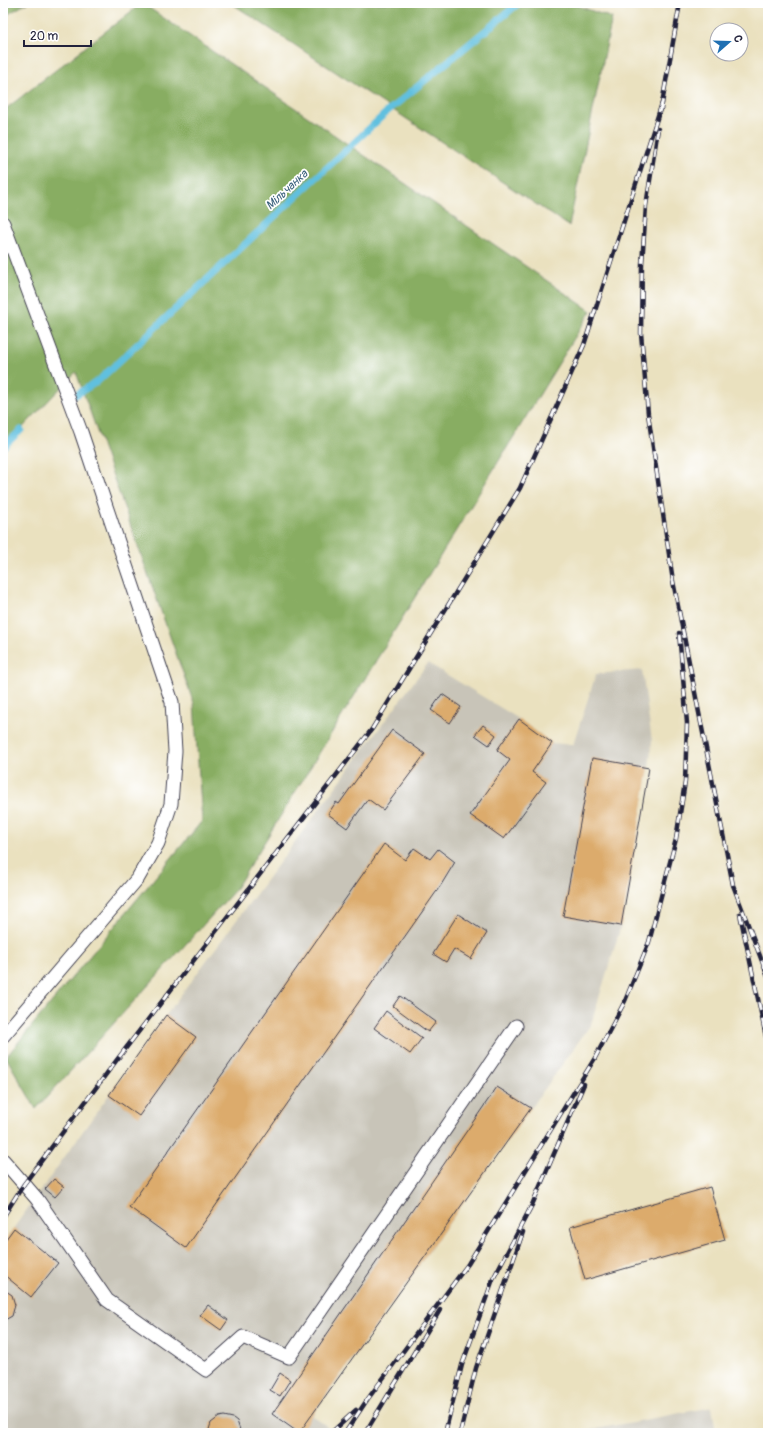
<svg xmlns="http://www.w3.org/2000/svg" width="771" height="1436" font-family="Pangolin,sans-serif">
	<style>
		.industrial { fill: #c8c4b8 }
		.forest { fill: #88ad62; stroke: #55684e }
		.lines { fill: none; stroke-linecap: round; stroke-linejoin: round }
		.stream { stroke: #61c0df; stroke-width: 7 }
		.building { fill: #dcab6c }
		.lane-casing { stroke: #403f4f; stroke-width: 15 }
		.lane { stroke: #fff; stroke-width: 13 }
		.rail-casing { stroke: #22223b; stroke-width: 4.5 }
		.rail { stroke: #fff; stroke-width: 3; stroke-dasharray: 9; stroke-linecap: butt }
		.labels { text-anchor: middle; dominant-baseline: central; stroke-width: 3.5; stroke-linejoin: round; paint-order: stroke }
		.water-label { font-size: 12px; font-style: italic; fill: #3b617d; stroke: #fff }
	</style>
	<rect width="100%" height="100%" fill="#fff"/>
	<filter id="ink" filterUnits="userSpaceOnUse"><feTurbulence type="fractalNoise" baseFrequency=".025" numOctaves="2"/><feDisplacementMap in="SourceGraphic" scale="8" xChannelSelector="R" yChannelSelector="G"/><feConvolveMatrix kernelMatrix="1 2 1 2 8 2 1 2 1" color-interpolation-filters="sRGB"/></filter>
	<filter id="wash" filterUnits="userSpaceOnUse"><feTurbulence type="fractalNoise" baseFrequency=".012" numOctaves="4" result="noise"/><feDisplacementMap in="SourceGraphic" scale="16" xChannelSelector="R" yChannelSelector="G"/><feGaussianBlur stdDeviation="0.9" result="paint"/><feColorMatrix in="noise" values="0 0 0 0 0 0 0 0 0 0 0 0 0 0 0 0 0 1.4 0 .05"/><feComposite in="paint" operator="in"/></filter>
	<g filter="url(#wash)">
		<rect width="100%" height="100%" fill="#eae1bf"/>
		<g class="industrial">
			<path d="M428 663 519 719 552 743 573 745 596 674 642 670 652 741 649 768 621 926 591 1024 312 1416 337 1433H3V1243L166 1015Z"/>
			<path d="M712 1407 716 1433H575Z"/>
		</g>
		<g class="forest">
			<path d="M3 3H27L3 17Z"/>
			<path d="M142 3 591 311 235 890 36 1109 6 1057 202 821 194 704 76 372 3 448V111Z"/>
			<path d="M231 3H570L612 18 569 226Z"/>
		</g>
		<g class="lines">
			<g class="stream">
				<path d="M74 396 98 381 389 110 519 3"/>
				<path d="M3 447 21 430"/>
			</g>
		</g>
		<g id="blocks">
			<g class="building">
				<path d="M442 694 461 707 450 723 431 710Z"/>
				<path d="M519 719 552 743 532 772 546 782 504 839 470 815 510 760 497 750Z"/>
				<path d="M483 725 496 735 489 745 475 735Z"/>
				<path d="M392 730 425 754 383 810 368 799 347 828 328 814 336 802 339 804Z"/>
				<path d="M592 758 649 768 621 926 563 916Z"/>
				<path d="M384 844 405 860 414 848 430 859 438 849 455 862 441 885 186 1248 129 1207Z"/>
				<path d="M458 914 487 933 471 959 454 949 446 962 433 954Z"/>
				<path d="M400 996 436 1022 428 1032 393 1006Z"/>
				<path d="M386 1011 422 1038 410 1054 374 1028Z"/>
				<path d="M166 1015 196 1037 139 1116 109 1095Z"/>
				<path d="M497 1087 531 1108 299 1433 272 1414Z"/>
				<path d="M54 1179 64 1187 55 1197 45 1189Z"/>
				<path d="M710 1187 725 1240 585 1280 570 1227Z"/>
				<path d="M14 1228 58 1263 31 1297 3 1274V1243Z"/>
				<path d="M3 1289 12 1295 15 1305 12 1316 3 1321Z"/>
				<path d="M208 1305 228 1320 221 1330 200 1315Z"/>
				<path d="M280 1373 290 1380 280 1396 270 1390Z"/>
				<path d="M224 1416 233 1418 237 1421 241 1433H208L211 1423 219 1417Z"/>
			</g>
		</g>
	</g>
	<g filter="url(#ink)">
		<use href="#blocks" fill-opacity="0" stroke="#403f4f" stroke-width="1"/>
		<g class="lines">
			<defs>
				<g id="lane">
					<path d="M3 223 81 432 172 702 175 751 171 804 158 843 138 878 3 1036"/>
					<path d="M3 1160 37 1199 107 1300 206 1370 243 1337 289 1357 516 1026"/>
				</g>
			</defs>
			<use href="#lane" class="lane-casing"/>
			<use href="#lane" class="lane"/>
			<defs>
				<g id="rail">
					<path d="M661 109 680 3"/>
					<path d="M658 129 646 206 642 264 641 333 648 414 673 581 733 885 768 977"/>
					<path d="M740 914 768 1046"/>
					<path d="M3 1217 24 1184 116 1061 372 729 520 488 584 345 662 103"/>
					<path d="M331 1433 356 1410"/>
					<path d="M345 1433 367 1400 468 1264 595 1058 625 1001 649 942 676 839 685 782 687 723 679 633"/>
					<path d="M365 1433 440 1310"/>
					<path d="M445 1433 462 1365 493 1279 532 1205 584 1084"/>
					<path d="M460 1433 476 1368 523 1232"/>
				</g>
			</defs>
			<use href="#rail" class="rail-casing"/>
			<use href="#rail" class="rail"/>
		</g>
	</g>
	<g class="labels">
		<g class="water-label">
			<text transform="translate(287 190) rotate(-43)">Мільчанка</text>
		</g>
	</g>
	<rect width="771" height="1436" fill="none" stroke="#fff" stroke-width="16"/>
	<g transform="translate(729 42) rotate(70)"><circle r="19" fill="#ffffff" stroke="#a7a7b1"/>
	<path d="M0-3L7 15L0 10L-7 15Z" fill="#1f6fb2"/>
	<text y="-6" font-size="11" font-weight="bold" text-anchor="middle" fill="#22223b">С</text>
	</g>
	<path d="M24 40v6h67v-6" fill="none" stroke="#22223b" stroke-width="2"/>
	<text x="30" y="40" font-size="12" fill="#22223b" stroke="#ffffff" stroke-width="3" paint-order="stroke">20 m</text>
</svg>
